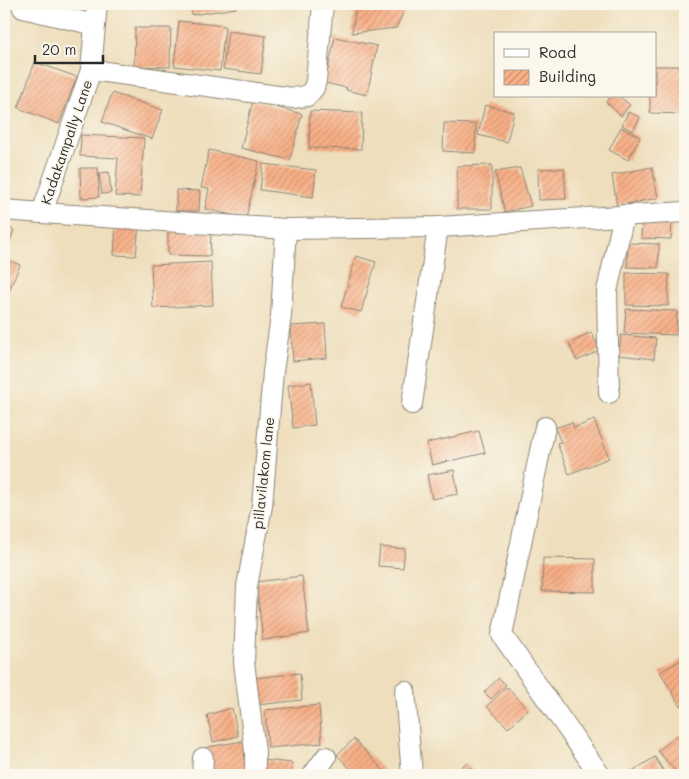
<svg xmlns="http://www.w3.org/2000/svg" width="689" height="779" font-family="Mali,sans-serif">
	<style>
		.building { fill: url(#building-hatch) }
		.lines { fill: none; stroke-linecap: round; stroke-linejoin: round }
		.street-casing { stroke: #8c8474; stroke-width: 22 }
		.street { stroke: #fff; stroke-width: 20 }
		.labels { text-anchor: middle; dominant-baseline: central; stroke-width: 4; stroke-linejoin: round; paint-order: stroke }
		.street-label { font-size: 14px; fill: #2b2b2b; stroke: #fbf7ec }
	</style>
	<defs>
		<pattern id="building-hatch" width="6" height="6" patternUnits="userSpaceOnUse" patternTransform="scale(1.25)"><rect width="6" height="6" fill="#f9b087"/><path d="M-1 1l2-2M0 6l6-6M5 7l2-2" fill="none" stroke="#ca8f6f"/></pattern>
	</defs>
	<rect width="100%" height="100%" fill="#fbf7ec"/>
	<filter id="ink" filterUnits="userSpaceOnUse"><feTurbulence type="fractalNoise" baseFrequency=".02" numOctaves="2"/><feDisplacementMap in="SourceGraphic" scale="10" xChannelSelector="R" yChannelSelector="G"/><feConvolveMatrix kernelMatrix="1 2 1 2 8 2 1 2 1" color-interpolation-filters="sRGB"/></filter>
	<filter id="wash" filterUnits="userSpaceOnUse"><feTurbulence type="fractalNoise" baseFrequency=".0096" numOctaves="4" result="noise"/><feDisplacementMap in="SourceGraphic" scale="20" xChannelSelector="R" yChannelSelector="G"/><feGaussianBlur stdDeviation="1.12" result="paint"/><feColorMatrix in="noise" values="0 0 0 0 0 0 0 0 0 0 0 0 0 0 0 0 0 1.4 0 .05"/><feComposite in="paint" operator="in"/></filter>
	<g filter="url(#wash)">
		<rect width="100%" height="100%" fill="#eedebc"/>
		<g id="blocks">
			<g class="building">
				<path d="M190 4H235L236 8 192 15Z"/>
				<path d="M268 4H281V7Z"/>
				<path d="M356 4H407L396 28 352 33Z"/>
				<path d="M179 21 225 26 220 71 174 66Z"/>
				<path d="M135 28H171L170 67 134 66Z"/>
				<path d="M228 31 266 36 261 74 223 69Z"/>
				<path d="M335 37 377 46 367 95 346 90 347 88 325 83Z"/>
				<path d="M35 62 77 77 59 124 18 108Z"/>
				<path d="M655 66H685V114L650 113V96H655Z"/>
				<path d="M112 93 163 110 152 139 102 122Z"/>
				<path d="M611 96H619L630 105 621 116 606 102Z"/>
				<path d="M253 101 302 114 290 160 241 148Z"/>
				<path d="M485 105 514 112 507 142 478 135Z"/>
				<path d="M310 111 362 113 361 149 309 148Z"/>
				<path d="M628 112 640 117 633 131 622 125Z"/>
				<path d="M444 123 476 124 475 153 443 151Z"/>
				<path d="M621 127 640 137 628 160 609 150Z"/>
				<path d="M81 135 144 138 140 197 115 196 118 158 80 156Z"/>
				<path d="M209 150 259 161 246 218 205 209 209 189 201 188Z"/>
				<path d="M263 164 316 170 313 197 260 190Z"/>
				<path d="M492 165V209H457V166Z"/>
				<path d="M652 167 658 198 617 206 612 175Z"/>
				<path d="M80 168H98L99 197 81 198Z"/>
				<path d="M520 168 531 206 505 212 495 172Z"/>
				<path d="M564 168 566 199 539 200 538 169Z"/>
				<path d="M109 172 111 193 102 194 99 173Z"/>
				<path d="M176 190 200 191 199 211H176Z"/>
				<path d="M642 220 672 222 671 239 641 238Z"/>
				<path d="M116 222 139 223 136 256 114 255Z"/>
				<path d="M4 226 14 230 7 250 4 249Z"/>
				<path d="M168 231 211 232 210 256 168 255Z"/>
				<path d="M628 243 659 244 658 268 627 267Z"/>
				<path d="M356 256 376 262 361 312 341 307Z"/>
				<path d="M4 258 20 265 4 302Z"/>
				<path d="M211 262 213 305 153 308 151 265Z"/>
				<path d="M626 273 669 274 668 306 626 305Z"/>
				<path d="M626 309 677 311 676 335 624 333Z"/>
				<path d="M325 324 327 358 293 361 291 326Z"/>
				<path d="M591 332 600 350 577 361 569 344Z"/>
				<path d="M621 335 656 338 654 359 619 355Z"/>
				<path d="M311 382 315 425 293 428 288 385Z"/>
				<path d="M594 420 609 458 569 474 557 443 561 442 555 428 572 422 574 428Z"/>
				<path d="M479 431 485 453 432 465 427 443Z"/>
				<path d="M454 470 458 494 432 499 427 475Z"/>
				<path d="M380 547 405 549 403 568 378 566Z"/>
				<path d="M543 558 595 559V592L542 591Z"/>
				<path d="M302 576 309 633 263 640 256 582Z"/>
				<path d="M685 658V703L680 706 660 672Z"/>
				<path d="M300 673 302 700 257 705 255 678Z"/>
				<path d="M499 678 506 685 491 699 484 692Z"/>
				<path d="M507 687 528 710 508 728 487 706Z"/>
				<path d="M319 705 322 743 268 748 265 710Z"/>
				<path d="M232 708 238 736 213 742 207 715Z"/>
				<path d="M679 734 685 742V775H679L658 751Z"/>
				<path d="M354 739 383 770 377 775H356L337 755Z"/>
				<path d="M243 741 248 775H212L208 747Z"/>
				<path d="M655 757 666 775H626Z"/>
				<path d="M263 760 292 763 290 775H261Z"/>
				<path d="M466 763 477 775H453Z"/>
			</g>
		</g>
	</g>
	<g filter="url(#ink)">
		<use href="#blocks" fill-opacity="0" stroke="#8c8474" stroke-width="1"/>
		<g class="lines">
			<defs>
				<g id="street">
					<path d="M23 8 95 25"/>
					<path d="M91 70 293 98 307 96 314 88 316 81 323 4"/>
					<path d="M4 210 42 213 91 70 97 4"/>
					<path d="M42 213 286 229 438 227 685 212"/>
					<path d="M609 393 607 291 624 215"/>
					<path d="M412 404 438 227"/>
					<path d="M545 427 502 635 600 775"/>
					<path d="M405 691 412 775"/>
					<path d="M202 775 203 758"/>
					<path d="M255 775V752L244 662 247 586 262 506 273 372 281 316 286 229"/>
					<path d="M313 775 326 757"/>
				</g>
			</defs>
			<use href="#street" class="street-casing"/>
			<use href="#street" class="street"/>
		</g>
	</g>
	<g class="labels">
		<g class="street-label">
			<text transform="translate(66 142) rotate(-71)">Kadakampally Lane</text>
			<text transform="translate(263 473) rotate(-84)">pillavilakom lane</text>
		</g>
	</g>
	<rect width="689" height="779" fill="none" stroke="#fbf7ec" stroke-width="20"/>
	<rect x="494" y="32" width="162" height="65" fill="#fbf7ec" stroke="#a8a59f"/>
	<rect x="504" y="49" width="25" height="8" fill="#ffffff" stroke="#a8a59f"/>
	<text x="539" y="58" font-size="15" fill="#2b2b2b">Road</text>
	<rect x="504" y="70" width="25" height="15" fill="url(#building-hatch)" stroke="#a8a59f"/>
	<text x="539" y="82" font-size="15" fill="#2b2b2b">Building</text>
	<path d="M35 55v8h68v-8" fill="none" stroke="#2b2b2b" stroke-width="2.5"/>
	<text x="42" y="55" font-size="15" fill="#2b2b2b" stroke="#fbf7ec" stroke-width="4" paint-order="stroke">20 m</text>
</svg>
